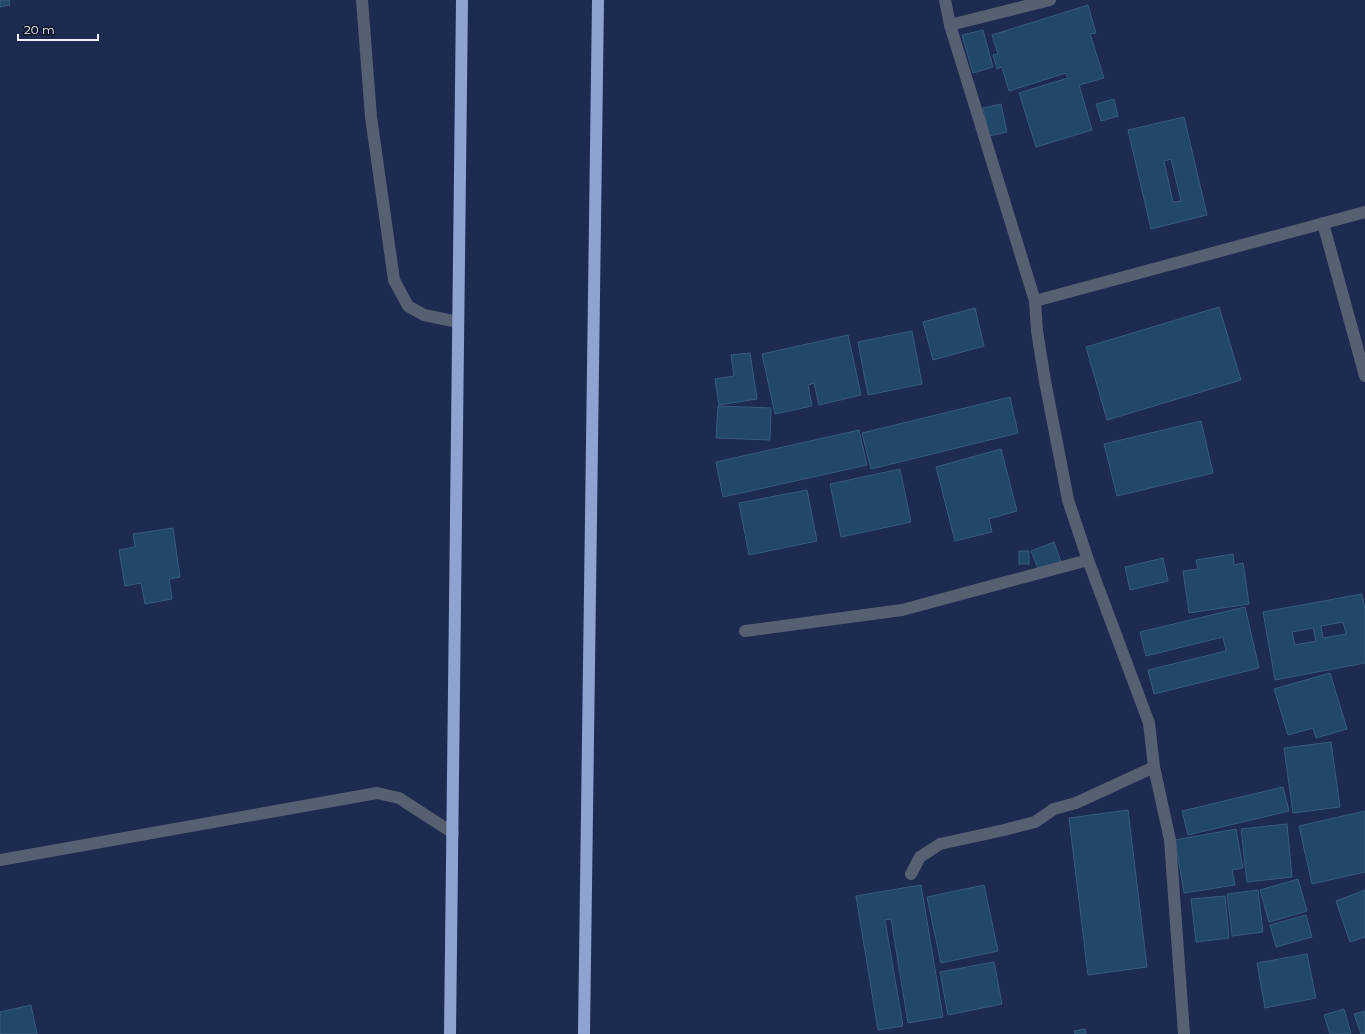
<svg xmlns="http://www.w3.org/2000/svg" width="1365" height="1034" font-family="Montserrat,sans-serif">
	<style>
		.building { fill: #214868; stroke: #365c7e; fill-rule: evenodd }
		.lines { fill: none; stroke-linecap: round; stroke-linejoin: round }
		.street { stroke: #575f72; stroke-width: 12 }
		.highway { stroke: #8fa3d0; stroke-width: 12 }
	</style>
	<rect width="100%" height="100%" fill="#1d2b51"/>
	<g class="building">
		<path d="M0 0H9L10 5 0 7Z"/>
		<path d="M1088 5 1096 33 1090 34 1104 78 1079 85 1092 130 1036 147 1019 93 1068 78 1066 73 1009 91 1002 67 997 69 993 55 998 54 992 35Z"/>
		<path d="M983 30 993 67 973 73 962 35Z"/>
		<path d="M1114 99 1118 116 1101 121 1096 104Z"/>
		<path d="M1001 104 1007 132 989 136 983 108Z"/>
		<path d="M1184 117 1207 215 1151 229 1128 130ZM1171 159 1181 201 1173 202 1164 161Z"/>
		<path d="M1219 307 1241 380 1107 420 1086 347Z"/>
		<path d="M975 308 984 346 933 360 923 322Z"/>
		<path d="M912 331 922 384 868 395 858 342Z"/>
		<path d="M848 335 861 395 819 405 814 383 808 385 812 406 775 414 762 354Z"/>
		<path d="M750 353 757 399 719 405 715 379 734 376 731 355Z"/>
		<path d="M1010 397 1018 433 871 469 862 433Z"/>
		<path d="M718 406 771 408 770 440 716 438Z"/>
		<path d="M1201 421 1213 473 1117 496 1104 444Z"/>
		<path d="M859 430 867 465 723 497 716 462Z"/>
		<path d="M1001 449 1017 511 989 519 992 532 955 541 936 467Z"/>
		<path d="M900 469 911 522 841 537 830 484Z"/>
		<path d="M807 490 817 541 749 555 739 503Z"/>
		<path d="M173 528 180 577 169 579 172 599 145 604 141 583 125 586 119 550 135 547 133 534Z"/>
		<path d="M1054 542 1061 562 1039 571 1031 551Z"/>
		<rect x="1019" y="551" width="10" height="13"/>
		<path d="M1233 554 1234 565 1243 563 1249 604 1189 613 1183 571 1198 569 1196 560Z"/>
		<path d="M1163 558 1168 581 1130 590 1125 567Z"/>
		<path d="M1362 594 1365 610V663L1275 680 1263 612ZM1343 622 1346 634 1323 638 1321 626ZM1313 628 1316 641 1295 645 1292 632Z"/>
		<path d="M1245 607 1259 668 1154 694 1148 670 1226 651 1223 637 1146 656 1140 632Z"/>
		<path d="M1330 673 1347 729 1316 738 1313 728 1288 735 1274 689Z"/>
		<path d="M1331 742 1340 807 1293 813 1284 748Z"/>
		<path d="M1283 787 1289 811 1188 835 1182 811Z"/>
		<path d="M1128 810 1147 967 1088 975 1069 818Z"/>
		<path d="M1365 811V872L1312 884 1299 826Z"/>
		<path d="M1287 824 1292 877 1247 882 1241 829Z"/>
		<path d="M1236 829 1243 868 1232 870 1235 885 1184 893 1175 840Z"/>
		<path d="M1298 879 1307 911 1269 922 1260 890Z"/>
		<path d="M921 885 943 1017 908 1023 891 919 885 920 903 1026 878 1030 856 896Z"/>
		<path d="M984 885 998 951 941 963 927 897Z"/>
		<path d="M1258 890 1263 932 1232 936 1227 894Z"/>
		<path d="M1365 890V937L1350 942 1336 901Z"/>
		<path d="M1225 896 1229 938 1196 942 1191 899Z"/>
		<path d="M1306 915 1312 937 1276 947 1270 925Z"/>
		<path d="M1307 954 1316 998 1265 1008 1257 963Z"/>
		<path d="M994 962 1002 1004 948 1015 940 972Z"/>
		<path d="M31 1005 37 1034H0V1012Z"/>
		<path d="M1344 1009 1351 1034H1330L1324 1015Z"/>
		<path d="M1365 1011V1034H1361L1354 1014Z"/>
		<path d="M1085 1029 1086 1034H1075L1074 1031Z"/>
	</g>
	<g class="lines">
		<g class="street">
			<path d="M362 0 371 117 394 280 408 306 424 315 458 322"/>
			<path d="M945 0 950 25 1035 301 1037 331 1045 381 1068 500 1088 560 1149 723 1154 767 1170 840 1184 1034"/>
			<path d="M950 25 1050 0"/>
			<path d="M1323 223 1365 376"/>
			<path d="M1035 301 1365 212"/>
			<path d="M745 631 902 610 1088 560"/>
			<path d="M0 860 377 793 399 798 453 833"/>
			<path d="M911 874 920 857 940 844 1004 830 1035 822 1054 809 1076 803 1154 767"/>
		</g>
		<g class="highway">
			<path d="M450 1034 462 0"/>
			<path d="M584 1034 598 0"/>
		</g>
	</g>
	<path d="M18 34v6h80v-6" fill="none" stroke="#eef3fd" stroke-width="2"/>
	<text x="24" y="34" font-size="12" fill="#eef3fd" stroke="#0e1526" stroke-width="3" paint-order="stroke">20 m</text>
</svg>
